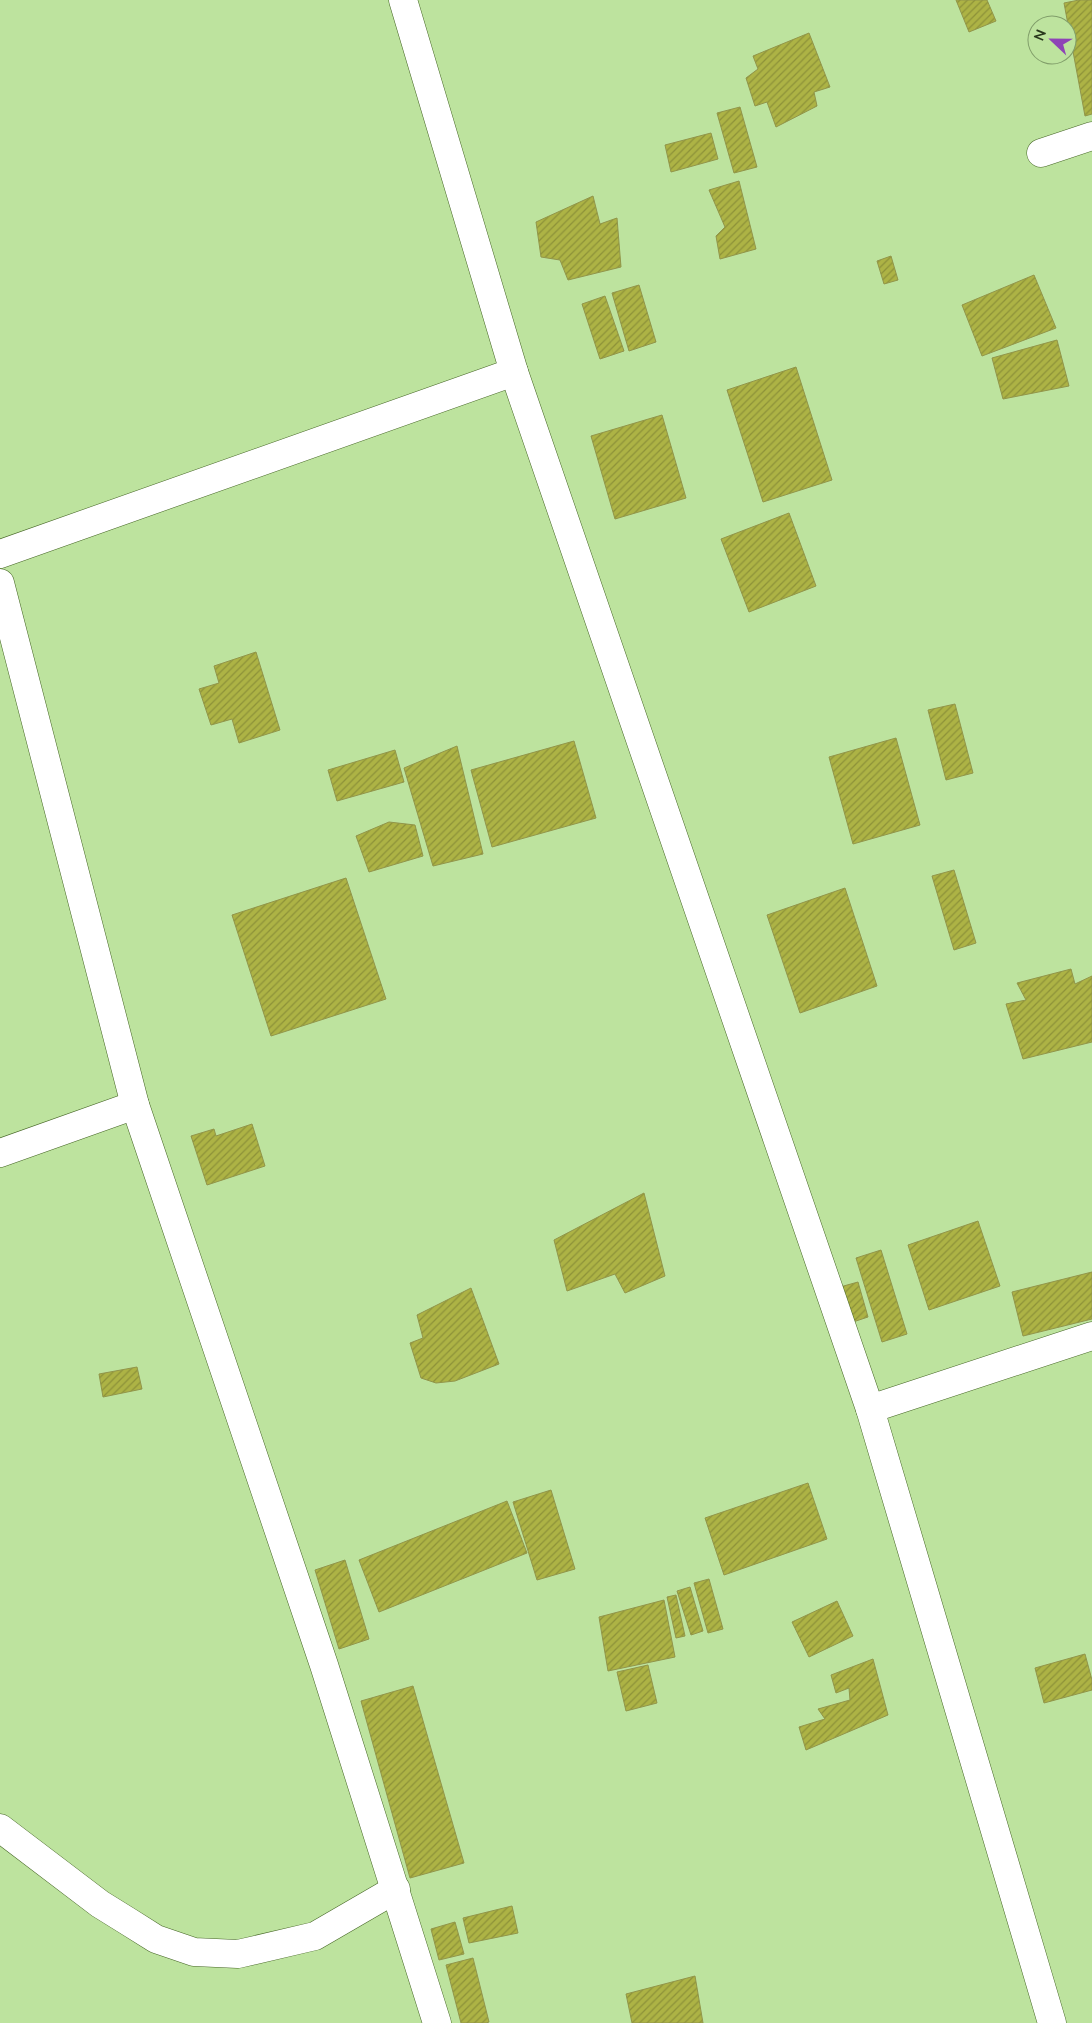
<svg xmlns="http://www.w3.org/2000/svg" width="1092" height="2023" font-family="'Nunito Sans',sans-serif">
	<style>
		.building { fill: url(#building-hatch); stroke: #91954a }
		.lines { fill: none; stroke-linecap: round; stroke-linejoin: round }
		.minor-casing { stroke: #466626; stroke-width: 29 }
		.minor { stroke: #fff; stroke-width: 28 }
	</style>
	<defs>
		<pattern id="building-hatch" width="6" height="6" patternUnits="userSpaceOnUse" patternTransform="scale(1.25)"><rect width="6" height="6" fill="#adb345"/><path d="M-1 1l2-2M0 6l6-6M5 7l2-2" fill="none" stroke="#8d9239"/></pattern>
	</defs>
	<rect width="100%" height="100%" fill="#bde39e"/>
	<g class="building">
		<path d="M956 0H987L996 21 969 32Z"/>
		<path d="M1079 0H1092V114L1085 116 1064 3Z"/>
		<path d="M809 33 830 87 814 92 817 106 776 127 767 102 755 106 746 78 758 69 753 56Z"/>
		<path d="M740 107 757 167 734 173 717 113Z"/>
		<path d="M711 133 718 159 671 172 665 145Z"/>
		<path d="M739 181 756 249 720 259 716 236 725 227 709 190Z"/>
		<path d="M593 196 600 224 617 218 621 267 568 280 560 260 541 257 536 222Z"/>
		<path d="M891 256 898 280 884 284 877 261Z"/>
		<path d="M1034 275 1056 328 982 356 962 305Z"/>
		<path d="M639 285 656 342 629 351 612 293Z"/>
		<path d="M605 296 624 351 600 359 582 304Z"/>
		<path d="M1057 340 1069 386 1003 399 992 358Z"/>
		<path d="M796 367 832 480 763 502 727 390Z"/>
		<path d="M662 415 686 498 615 519 591 436Z"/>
		<path d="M789 513 816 586 749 612 721 539Z"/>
		<path d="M256 652 280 730 239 743 232 719 211 725 199 689 219 683 214 666Z"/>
		<path d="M955 704 973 773 946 780 928 710Z"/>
		<path d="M896 738 920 825 853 844 829 757Z"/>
		<path d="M574 741 596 818 492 847 471 770Z"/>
		<path d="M457 746 483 854 433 866 404 768Z"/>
		<path d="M395 750 404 782 337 801 328 770Z"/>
		<path d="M389 822 415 825 423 856 369 872 356 836Z"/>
		<path d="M954 870 976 943 954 950 932 876Z"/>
		<path d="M346 878 386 999 271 1036 232 915Z"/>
		<path d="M845 888 877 986 800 1013 767 915Z"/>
		<path d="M1071 969 1075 984 1092 976V1042L1023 1059 1006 1004 1026 1000 1017 983Z"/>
		<path d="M252 1124 265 1166 207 1185 191 1136 214 1129 216 1136Z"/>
		<path d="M644 1193 665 1276 625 1293 615 1274 567 1291 554 1240Z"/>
		<path d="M978 1221 1000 1286 929 1310 908 1245Z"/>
		<path d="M881 1250 907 1334 882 1342 856 1258Z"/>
		<path d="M1092 1272V1319L1023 1336 1012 1292Z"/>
		<path d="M858 1282 868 1317 850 1323 840 1287Z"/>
		<path d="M471 1288 499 1364 455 1381 436 1383 421 1378 410 1343 423 1338 417 1315Z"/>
		<path d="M137 1367 142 1389 103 1397 99 1374Z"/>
		<path d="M808 1483 827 1539 724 1575 705 1518Z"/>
		<path d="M551 1490 575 1569 537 1580 513 1502Z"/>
		<path d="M507 1501 527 1553 379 1612 359 1560Z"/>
		<path d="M345 1560 369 1639 339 1649 315 1570Z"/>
		<path d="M709 1579 723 1629 708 1633 694 1583Z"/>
		<path d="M690 1587 703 1631 691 1635 677 1591Z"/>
		<path d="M676 1595 685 1636 676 1638 667 1597Z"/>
		<path d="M664 1600 675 1657 608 1671 599 1617Z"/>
		<path d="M837 1601 853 1636 809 1657 792 1622Z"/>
		<path d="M1085 1654 1092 1680V1690L1044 1703 1035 1668Z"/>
		<path d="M873 1659 888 1715 806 1750 799 1727 825 1719 818 1709 850 1700 849 1688 836 1693 831 1675Z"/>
		<path d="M648 1665 657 1703 626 1711 617 1672Z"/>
		<path d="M413 1686 464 1863 410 1878 361 1701Z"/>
		<path d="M512 1906 518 1933 469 1943 463 1918Z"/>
		<path d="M455 1922 464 1954 439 1960 431 1929Z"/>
		<path d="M473 1958 489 2022 486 2023H461L446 1965Z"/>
		<path d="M695 1976 703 2023H632L626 1994Z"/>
	</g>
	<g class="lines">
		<defs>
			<g id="minor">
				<path d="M403 0 514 372 870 1409 1052 2023"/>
				<path d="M1041 153 1092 136"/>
				<path d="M0 554 514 372"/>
				<path d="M0 583 135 1105 324 1665 437 2023"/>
				<path d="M0 1153 135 1105"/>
				<path d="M870 1409 1092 1336"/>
				<path d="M0 1828 100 1904 129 1922 156 1939 194 1952 238 1954 315 1936 396 1889"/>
			</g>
		</defs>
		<use href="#minor" class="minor-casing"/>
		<use href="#minor" class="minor"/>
	</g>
	<g transform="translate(1052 40) rotate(292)"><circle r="24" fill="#bde39e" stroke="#819e6a"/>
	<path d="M0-4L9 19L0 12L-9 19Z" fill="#8e44b6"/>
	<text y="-8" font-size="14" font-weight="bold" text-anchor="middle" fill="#28371c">N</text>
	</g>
</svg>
